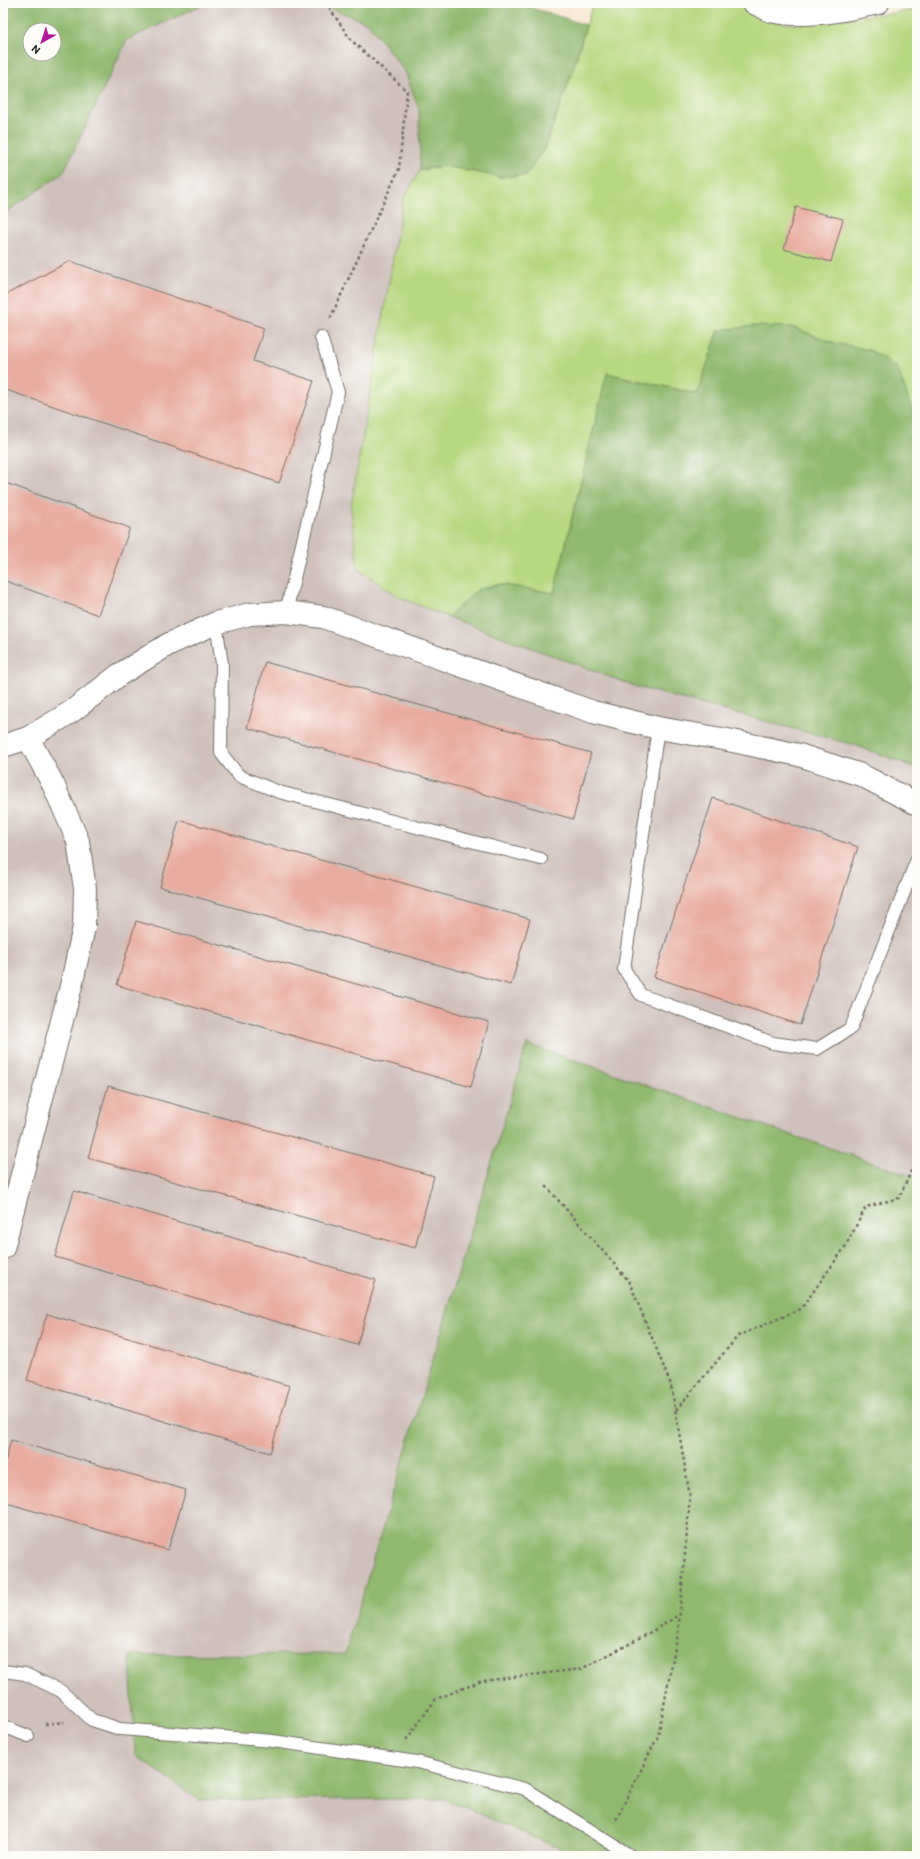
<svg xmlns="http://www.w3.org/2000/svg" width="920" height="1859" font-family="Itim,sans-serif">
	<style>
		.industrial { fill: #cfc0bb }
		.green { fill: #b6d87f; stroke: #708255 }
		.forest { fill: #90b86e; stroke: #5e724c; fill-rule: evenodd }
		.building { fill: #e8aca0 }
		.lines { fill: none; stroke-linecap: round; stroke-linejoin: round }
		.service-casing { stroke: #726c65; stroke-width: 14 }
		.minor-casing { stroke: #726c65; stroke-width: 24 }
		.path { stroke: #726c65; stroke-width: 2.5; stroke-dasharray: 3 3; stroke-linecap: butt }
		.service { stroke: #fff; stroke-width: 12 }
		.minor { stroke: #fff; stroke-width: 22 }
	</style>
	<rect width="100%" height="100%" fill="#fdfcf7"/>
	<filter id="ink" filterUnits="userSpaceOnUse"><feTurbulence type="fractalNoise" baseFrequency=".025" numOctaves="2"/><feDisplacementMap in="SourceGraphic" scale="8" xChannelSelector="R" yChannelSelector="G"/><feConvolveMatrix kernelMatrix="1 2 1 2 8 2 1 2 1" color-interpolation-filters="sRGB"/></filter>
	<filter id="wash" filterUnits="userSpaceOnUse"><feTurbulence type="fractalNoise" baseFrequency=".012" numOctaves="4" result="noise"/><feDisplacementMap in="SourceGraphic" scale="16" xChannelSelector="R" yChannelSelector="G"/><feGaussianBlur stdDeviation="0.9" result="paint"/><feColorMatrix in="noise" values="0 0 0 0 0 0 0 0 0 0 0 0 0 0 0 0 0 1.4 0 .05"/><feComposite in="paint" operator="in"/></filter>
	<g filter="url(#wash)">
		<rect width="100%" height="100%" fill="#f7e6d1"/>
		<path class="industrial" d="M206 3H318L368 23 405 72 419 109 420 170 403 200 351 505 358 569 399 597 448 617 637 687 854 745 917 768V1178L527 1045 345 1654 130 1655 199 1800 445 1799 577 1856H3V214L63 173 127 40Z"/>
		<path class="green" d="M593 3H738L774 22 794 24 917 10V424L870 350 835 343 791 327 719 330 697 394 607 374 554 594 499 584 477 590 448 617 399 597 358 569 351 506 403 200 420 170 444 166 500 177 526 175 545 147 571 76Z"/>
		<g class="forest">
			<path d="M3 3H206L127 40 63 173 3 214ZM30 30H54V54H30Z"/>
			<path d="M318 3H516L586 25 571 76 545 147 526 175 500 177 444 166 420 170 419 109 405 72 368 23Z"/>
			<path d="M753 326 791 327 835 343 870 350 897 367 917 424V768L854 745 637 687 448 617 477 590 499 584 554 593 607 373 697 394 719 330Z"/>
			<path d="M527 1044 917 1178V1856H577L445 1799 199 1800 135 1755 130 1655 345 1654Z"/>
		</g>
		<g id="blocks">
			<g class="building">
				<path d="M796 207 843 219 831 262 784 249Z"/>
				<path d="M70 261 264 328 253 361 314 381 279 483 3 389V296Z"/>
				<path d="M3 482 130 528 98 615 3 580Z"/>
				<path d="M265 662 591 753 573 819 247 728Z"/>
				<path d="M713 798 858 847 800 1025 654 977Z"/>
				<path d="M179 820 530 919 511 985 160 887Z"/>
				<path d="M136 921 489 1022 471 1087 117 985Z"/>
				<path d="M108 1086 434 1176 415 1248 88 1158Z"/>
				<path d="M74 1191 376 1280 357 1345 55 1257Z"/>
				<path d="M47 1314 290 1386 270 1453 27 1380Z"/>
				<path d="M11 1440 186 1490 168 1550 3 1502V1469Z"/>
			</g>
		</g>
	</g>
	<g filter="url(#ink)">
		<use href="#blocks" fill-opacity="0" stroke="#726c65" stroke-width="1"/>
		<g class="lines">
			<defs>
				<g id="service">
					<path d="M286 612 338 392 321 337"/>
					<path d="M216 623 222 664 221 753 239 776 279 792 541 859"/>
					<path d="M658 728 624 969 641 995 773 1043 817 1049 851 1028 917 859"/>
					<path d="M3 1671 25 1674 61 1691 92 1720 120 1729 273 1741 417 1762 525 1789 631 1856"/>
					<path d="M3 1726 28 1736"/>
				</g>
				<g id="minor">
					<path d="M754 3C759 5 765 9 771 11 805 19 845 10 878 3"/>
					<path d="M3 746 28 738"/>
					<path d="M3 1248 72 982 84 927 85 889 78 841 53 784 28 738 71 712 119 675 169 644 216 623 250 614 286 612 323 617 593 712 658 728 728 740 799 755 861 775 917 804"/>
				</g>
			</defs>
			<use href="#service" class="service-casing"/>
			<use href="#minor" class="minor-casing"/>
			<g class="path">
				<path d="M326 3 351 40 407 91 399 169 330 319"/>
				<path d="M546 1186 629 1281 671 1385 690 1497 678 1633 658 1736 615 1822"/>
				<path d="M676 1410 738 1336 801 1309 845 1247 866 1207 899 1198 917 1158"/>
				<path d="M45 1724 64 1722"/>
				<path d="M406 1740 436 1699 482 1681 581 1669 639 1639 679 1615"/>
			</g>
			<use href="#service" class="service"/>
			<use href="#minor" class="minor"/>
		</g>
	</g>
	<rect width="920" height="1859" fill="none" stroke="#fdfcf7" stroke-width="16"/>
	<g transform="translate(42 42) rotate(219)"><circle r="19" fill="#fdfcf7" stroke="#a9a8a5"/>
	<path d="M0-3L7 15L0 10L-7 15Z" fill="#b5179e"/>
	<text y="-6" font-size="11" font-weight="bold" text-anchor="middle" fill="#2b2b2b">N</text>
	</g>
</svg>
